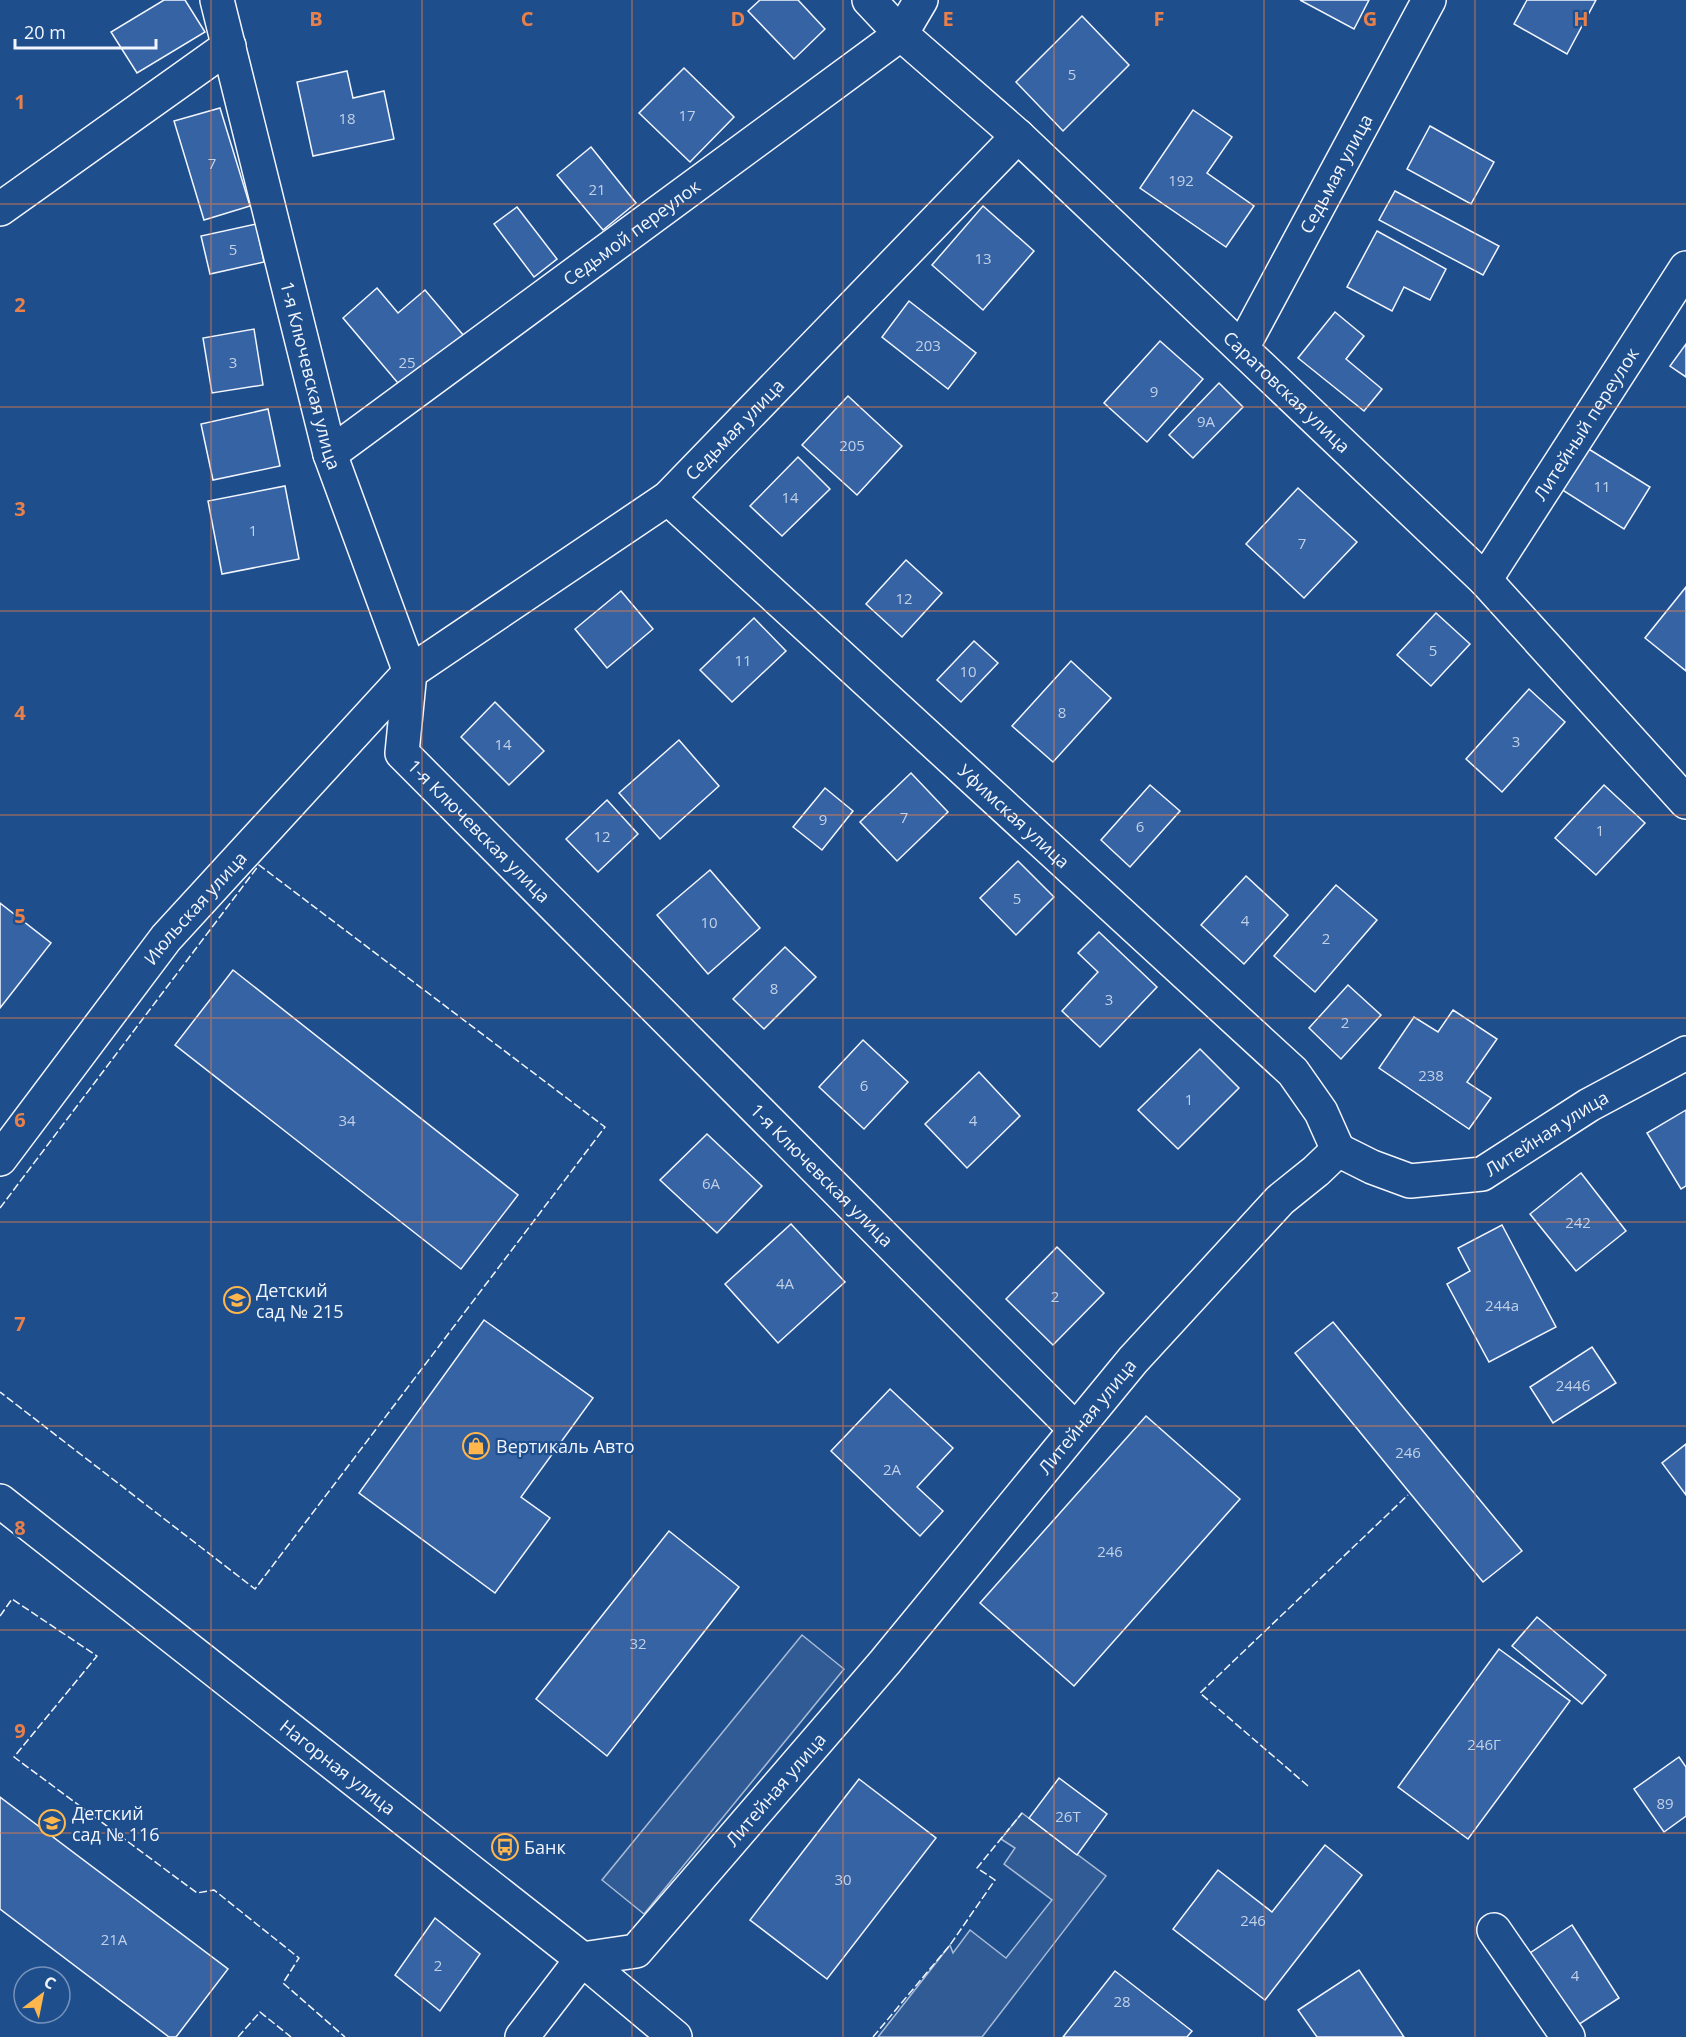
<svg xmlns="http://www.w3.org/2000/svg" width="1686" height="2037" font-family="'Open Sans',sans-serif">
	<style>
		.parking { fill: #305b95; stroke: #a8bbd7; stroke-width: 1.5 }
		.building { fill: #3563a3; stroke: #f2f6ff; stroke-width: 1.5 }
		.lines { fill: none; stroke-linecap: round; stroke-linejoin: round }
		.street-casing { stroke: #f2f6ff; stroke-width: 36 }
		.street { stroke: #1f4e8c; stroke-width: 33 }
		.fence { stroke: #f2f6ff; stroke-width: 1.5; stroke-dasharray: 8 3; stroke-linecap: butt }
		.grid { fill: none; stroke: #ea8049; stroke-width: 1.5; stroke-opacity: 0.55 }
		.labels { text-anchor: middle; dominant-baseline: central; stroke-width: 4.5; stroke-linejoin: round; paint-order: stroke }
		.number-label { font-size: 15px; fill: #c3d1e8 }
		.street-label { font-size: 18px; fill: #f2f6ff; stroke: #1f4e8c }
		.poi-label { font-size: 18px; fill: #f2f6ff; stroke: #1f4e8c; text-anchor: start }
		.grid-label { font-size: 20px; text-anchor: middle; font-weight: bold; fill: #ea8049; stroke: #1f4e8c; stroke-width: 4.5; stroke-linejoin: round; paint-order: stroke }
	</style>
	<rect width="100%" height="100%" fill="#1f4e8c"/>
	<g class="parking">
		<path d="M802 1635 844 1669 644 1914 602 1880Z"/>
		<path d="M1022 1813 1106 1876 982 2037H878L950 1945 953 1953 970 1930 1006 1958 1052 1900 1004 1864 1015 1848 1001 1839Z"/>
	</g>
	<g class="building">
		<path d="M164 0H185L205 32 137 73 111 32Z"/>
		<path d="M760 0H798L825 29 794 59 748 11Z"/>
		<path d="M1300 0H1369L1354 29Z"/>
		<path d="M1527 0H1596L1567 54 1514 24Z"/>
		<path d="M1082 16 1129 65 1063 131 1016 82Z"/>
		<path d="M684 68 734 117 690 162 639 113Z"/>
		<path d="M347 71 353 98 384 91 394 139 313 156 297 82Z"/>
		<path d="M220 108 250 206 204 220 174 121Z"/>
		<path d="M1193 110 1232 137 1207 173 1254 206 1226 247 1140 188Z"/>
		<path d="M1430 126 1494 162 1471 204 1407 169Z"/>
		<path d="M591 147 636 203 603 230 557 175Z"/>
		<path d="M1395 191 1499 246 1483 275 1379 220Z"/>
		<path d="M983 206 1034 251 983 310 932 265Z"/>
		<path d="M517 207 557 259 534 277 494 224Z"/>
		<path d="M256 224 264 262 210 274 201 236Z"/>
		<path d="M1377 231 1446 269 1430 300 1404 287 1392 311 1347 287Z"/>
		<path d="M377 288 398 313 425 290 464 336 403 389 343 318Z"/>
		<path d="M909 301 976 353 948 389 882 337Z"/>
		<path d="M1335 312 1364 336 1346 359 1382 389 1364 411 1298 358Z"/>
		<path d="M254 329 263 385 212 393 203 338Z"/>
		<path d="M1160 341 1203 379 1147 442 1104 403Z"/>
		<path d="M1686 344V377L1670 366Z"/>
		<path d="M1219 383 1243 407 1193 458 1169 435Z"/>
		<path d="M848 396 902 446 857 495 802 445Z"/>
		<path d="M268 409 280 466 213 480 201 424Z"/>
		<path d="M1579 443 1650 487 1624 529 1553 484Z"/>
		<path d="M798 457 830 489 782 536 750 506Z"/>
		<path d="M285 486 299 559 222 574 208 501Z"/>
		<path d="M1298 488 1357 542 1304 598 1246 544Z"/>
		<path d="M906 560 942 593 902 637 866 604Z"/>
		<path d="M1686 587V671L1645 638Z"/>
		<path d="M621 591 653 629 607 668 575 629Z"/>
		<path d="M1436 613 1470 644 1431 686 1397 655Z"/>
		<path d="M754 618 786 651 732 702 700 670Z"/>
		<path d="M974 641 998 663 961 702 937 680Z"/>
		<path d="M1071 661 1111 698 1053 762 1012 726Z"/>
		<path d="M1529 689 1565 722 1502 792 1466 759Z"/>
		<path d="M495 702 544 751 509 785 461 737Z"/>
		<path d="M679 740 719 786 660 839 619 793Z"/>
		<path d="M911 773 948 812 897 861 860 822Z"/>
		<path d="M1150 785 1180 811 1130 867 1101 840Z"/>
		<path d="M1604 785 1645 823 1596 875 1555 838Z"/>
		<path d="M825 788 853 811 822 850 793 827Z"/>
		<path d="M607 800 638 834 598 872 566 839Z"/>
		<path d="M1018 861 1054 897 1016 935 980 898Z"/>
		<path d="M710 870 760 928 708 974 657 915Z"/>
		<path d="M1246 876 1288 915 1244 964 1201 925Z"/>
		<path d="M1336 885 1377 920 1315 992 1274 956Z"/>
		<path d="M0 903 51 943 0 1008Z"/>
		<path d="M1099 932 1157 987 1100 1047 1062 1011 1098 972 1078 953Z"/>
		<path d="M785 947 816 977 764 1029 733 999Z"/>
		<path d="M233 970 518 1195 461 1269 175 1045Z"/>
		<path d="M1348 985 1381 1015 1341 1059 1309 1028Z"/>
		<path d="M1453 1010 1497 1039 1467 1082 1491 1098 1469 1129 1379 1068 1414 1017 1438 1032Z"/>
		<path d="M863 1040 908 1082 864 1129 819 1087Z"/>
		<path d="M1200 1049 1239 1088 1178 1149 1138 1110Z"/>
		<path d="M979 1072 1020 1116 967 1168 925 1124Z"/>
		<path d="M1686 1110V1186L1681 1189 1647 1133Z"/>
		<path d="M707 1134 762 1186 717 1233 660 1180Z"/>
		<path d="M1581 1173 1626 1231 1576 1271 1530 1214Z"/>
		<path d="M791 1224 845 1282 778 1343 725 1284Z"/>
		<path d="M1502 1225 1556 1327 1489 1362 1447 1284 1470 1271 1458 1248Z"/>
		<path d="M1057 1247 1104 1293 1053 1345 1006 1299Z"/>
		<path d="M484 1320 593 1398 521 1497 550 1518 495 1593 359 1493Z"/>
		<path d="M1333 1322 1522 1551 1483 1582 1295 1353Z"/>
		<path d="M1592 1347 1616 1383 1553 1423 1530 1387Z"/>
		<path d="M890 1389 953 1448 917 1487 943 1511 920 1536 831 1451Z"/>
		<path d="M1146 1416 1240 1499 1074 1686 980 1603Z"/>
		<path d="M1686 1444V1495L1662 1463Z"/>
		<path d="M669 1531 739 1587 607 1756 536 1699Z"/>
		<path d="M1537 1617 1606 1675 1582 1704 1512 1646Z"/>
		<path d="M1499 1649 1570 1701 1468 1839 1398 1787Z"/>
		<path d="M1679 1757 1686 1767V1816L1664 1832 1634 1789Z"/>
		<path d="M1059 1778 1107 1814 1077 1855 1029 1818Z"/>
		<path d="M859 1779 936 1838 827 1979 750 1920Z"/>
		<path d="M0 1797 228 1969 176 2037H169L0 1909Z"/>
		<path d="M1325 1845 1362 1875 1265 2000 1173 1929 1218 1870 1272 1912Z"/>
		<path d="M435 1918 480 1954 440 2011 395 1975Z"/>
		<path d="M1572 1925 1619 1998 1578 2025 1530 1953Z"/>
		<path d="M1359 1970 1404 2037H1317L1298 2010Z"/>
		<path d="M1115 1971 1192 2031 1187 2037H1063Z"/>
	</g>
	<g class="lines">
		<defs>
			<g id="street">
				<path id="s1" d="M217 0 330 454 410 672 402 753 1075 1429"/>
				<path id="s2" d="M869 0 901 34 1018 136 1485 580 1686 802"/>
				<path d="M0 209 229 46"/>
				<path id="s3" d="M1242 348 1429 0"/>
				<path id="s4" d="M330 454 901 34 921 0"/>
				<path id="s5" d="M668 498 1293 1072 1321 1112 1338 1150"/>
				<path id="s6" d="M1485 580 1686 268"/>
				<path id="s7" d="M0 1159 166 938 410 672 668 498 1018 136"/>
				<path id="s8" d="M0 1501 582 1959 675 2037"/>
				<path d="M1494 1930 1568 2037"/>
				<path id="s9" d="M582 1959 636 1951 885 1662 1133 1360 1280 1200 1316 1171 1338 1150 1372 1167 1410 1181 1482 1174 1589 1105 1686 1053"/>
				<path d="M522 2037 582 1959"/>
			</g>
		</defs>
		<use href="#street" class="street-casing"/>
		<use href="#street" class="street"/>
		<g class="fence">
			<path d="M0 1208 259 865 605 1127 255 1589 0 1392"/>
			<path d="M0 1616 12 1599 97 1656 14 1757 197 1893 214 1890 299 1958 283 1983 345 2037"/>
			<path d="M1308 1786 1200 1693 1408 1495"/>
			<path d="M238 2037 260 2012 291 2037"/>
			<path d="M873 2037 950 1945 995 1880 977 1868 1022 1813"/>
		</g>
	</g>
	<path class="grid" d="M211 0V2037M422 0V2037M632 0V2037M843 0V2037M1054 0V2037M1264 0V2037M1475 0V2037M0 204H1686M0 407H1686M0 611H1686M0 815H1686M0 1018H1686M0 1222H1686M0 1426H1686M0 1630H1686M0 1833H1686"/>
	<defs>
		<symbol id="school-ring" viewBox="-11 -11 22 22"><circle r="9.5" fill="#1f4e8c" stroke="#ffb74d" stroke-width="1.5"/><path d="M0-5L7-2L0 1L-7-2ZM-4 1L0 2.5L4 1V4Q0 6-4 4Z" fill="#ffb74d"/></symbol>
		<symbol id="shop-ring" viewBox="-11 -11 22 22"><circle r="9.5" fill="#1f4e8c" stroke="#ffb74d" stroke-width="1.5"/><path d="M-5-2.5h2.3a2.7 3.5 0 0 1 5.4 0H5L5.5 6h-11ZM-1.5-2.5h3a1.5 2.3 0 0 0-3 0Z" fill="#ffb74d"/></symbol>
		<symbol id="bus-ring" viewBox="-11 -11 22 22"><circle r="9.5" fill="#1f4e8c" stroke="#ffb74d" stroke-width="1.5"/><path d="M-5-6H5V4H4V6H2V4H-2V6H-4V4H-5ZM-3.5-4V0h7V-4ZM-3.5 1.2v1.5H-2V1.2ZM2 1.2v1.5H3.5V1.2Z" fill="#ffb74d"/></symbol>
	</defs>
	<g fill-rule="evenodd">
		<use href="#school-ring" x="222" y="1285" width="30" height="30"/>
		<use href="#shop-ring" x="461" y="1431" width="30" height="30"/>
		<use href="#school-ring" x="37" y="1808" width="30" height="30"/>
		<use href="#bus-ring" x="490" y="1832" width="30" height="30"/>
	</g>
	<g class="labels">
		<g class="number-label">
			<text x="1072" y="74">5</text>
			<text x="687" y="115">17</text>
			<text x="347" y="118">18</text>
			<text x="212" y="163">7</text>
			<text x="1181" y="180">192</text>
			<text x="597" y="189">21</text>
			<text x="233" y="249">5</text>
			<text x="983" y="258">13</text>
			<text x="928" y="345">203</text>
			<text x="233" y="362">3</text>
			<text x="407" y="362">25</text>
			<text x="1154" y="391">9</text>
			<text x="1206" y="421">9А</text>
			<text x="852" y="445">205</text>
			<text x="1602" y="486">11</text>
			<text x="790" y="497">14</text>
			<text x="253" y="530">1</text>
			<text x="1302" y="543">7</text>
			<text x="904" y="598">12</text>
			<text x="1433" y="650">5</text>
			<text x="743" y="660">11</text>
			<text x="968" y="671">10</text>
			<text x="1062" y="712">8</text>
			<text x="1516" y="741">3</text>
			<text x="503" y="744">14</text>
			<text x="904" y="817">7</text>
			<text x="823" y="819">9</text>
			<text x="1140" y="826">6</text>
			<text x="1600" y="830">1</text>
			<text x="602" y="836">12</text>
			<text x="1017" y="898">5</text>
			<text x="1245" y="920">4</text>
			<text x="709" y="922">10</text>
			<text x="1326" y="938">2</text>
			<text x="774" y="988">8</text>
			<text x="1109" y="999">3</text>
			<text x="1345" y="1022">2</text>
			<text x="1431" y="1075">238</text>
			<text x="864" y="1085">6</text>
			<text x="1189" y="1099">1</text>
			<text x="347" y="1120">34</text>
			<text x="973" y="1120">4</text>
			<text x="711" y="1183">6А</text>
			<text x="1578" y="1222">242</text>
			<text x="785" y="1283">4А</text>
			<text x="1055" y="1296">2</text>
			<text x="1502" y="1305">244а</text>
			<text x="1573" y="1385">244б</text>
			<text x="1408" y="1452">246</text>
			<text x="892" y="1469">2А</text>
			<text x="1110" y="1551">246</text>
			<text x="638" y="1643">32</text>
			<text x="1484" y="1744">246Г</text>
			<text x="1665" y="1803">89</text>
			<text x="1068" y="1816">26Т</text>
			<text x="843" y="1879">30</text>
			<text x="1253" y="1920">246</text>
			<text x="114" y="1939">21А</text>
			<text x="438" y="1965">2</text>
			<text x="1575" y="1975">4</text>
			<text x="1122" y="2001">28</text>
		</g>
		<g class="street-label">
			<text stroke="none"><textPath href="#s3" startOffset="198">Седьмая улица</textPath></text>
			<text stroke="none"><textPath href="#s4" startOffset="374">Седьмой переулок</textPath></text>
			<text stroke="none"><textPath href="#s1" startOffset="387">1-я Ключевская улица</textPath></text>
			<text stroke="none"><textPath href="#s2" startOffset="573">Саратовская улица</textPath></text>
			<text stroke="none"><textPath href="#s6" startOffset="186">Литейный переулок</textPath></text>
			<text stroke="none"><textPath href="#s7" startOffset="1044">Седьмая улица</textPath></text>
			<text stroke="none"><textPath href="#s5" startOffset="470">Уфимская улица</textPath></text>
			<text stroke="none"><textPath href="#s1" startOffset="891">1-я Ключевская улица</textPath></text>
			<text stroke="none"><textPath href="#s7" startOffset="318">Июльская улица</textPath></text>
			<text stroke="none"><textPath href="#s9" startOffset="1348">Литейная улица</textPath></text>
			<text stroke="none"><textPath href="#s1" startOffset="1377">1-я Ключевская улица</textPath></text>
			<text stroke="none"><textPath href="#s9" startOffset="754">Литейная улица</textPath></text>
			<text stroke="none"><textPath href="#s8" startOffset="430">Нагорная улица</textPath></text>
			<text stroke="none"><textPath href="#s9" startOffset="268">Литейная улица</textPath></text>
		</g>
		<g class="poi-label">
			<text x="256" y="1290">Детский<tspan x="256" dy="21">сад № 215</tspan></text>
			<text x="496" y="1446">Вертикаль Авто</text>
			<text x="72" y="1813">Детский<tspan x="72" dy="21">сад № 116</tspan></text>
			<text x="524" y="1847">Банк</text>
		</g>
	</g>
	<g class="grid-label">
		<text x="316" y="26">B</text>
		<text x="527" y="26">C</text>
		<text x="738" y="26">D</text>
		<text x="948" y="26">E</text>
		<text x="1159" y="26">F</text>
		<text x="1370" y="26">G</text>
		<text x="1581" y="26">H</text>
		<text x="20" y="109">1</text>
		<text x="20" y="312">2</text>
		<text x="20" y="516">3</text>
		<text x="20" y="720">4</text>
		<text x="20" y="923">5</text>
		<text x="20" y="1127">6</text>
		<text x="20" y="1331">7</text>
		<text x="20" y="1535">8</text>
		<text x="20" y="1738">9</text>
	</g>
	<g transform="translate(42 1995) rotate(32)"><circle r="28" fill="#1f4e8c" stroke="#7391ba" stroke-width="1.5"/>
	<path d="M0-4.5L10 22L0 15L-10 22Z" fill="#ffb74d"/>
	<text y="-9" font-size="16" font-weight="bold" text-anchor="middle" fill="#f2f6ff">С</text>
	</g>
	<path d="M15 39v9h141v-9" fill="none" stroke="#f2f6ff" stroke-width="3"/>
	<text x="24" y="39" font-size="18" fill="#f2f6ff" stroke="#1f4e8c" stroke-width="4.5" paint-order="stroke">20 m</text>
</svg>
